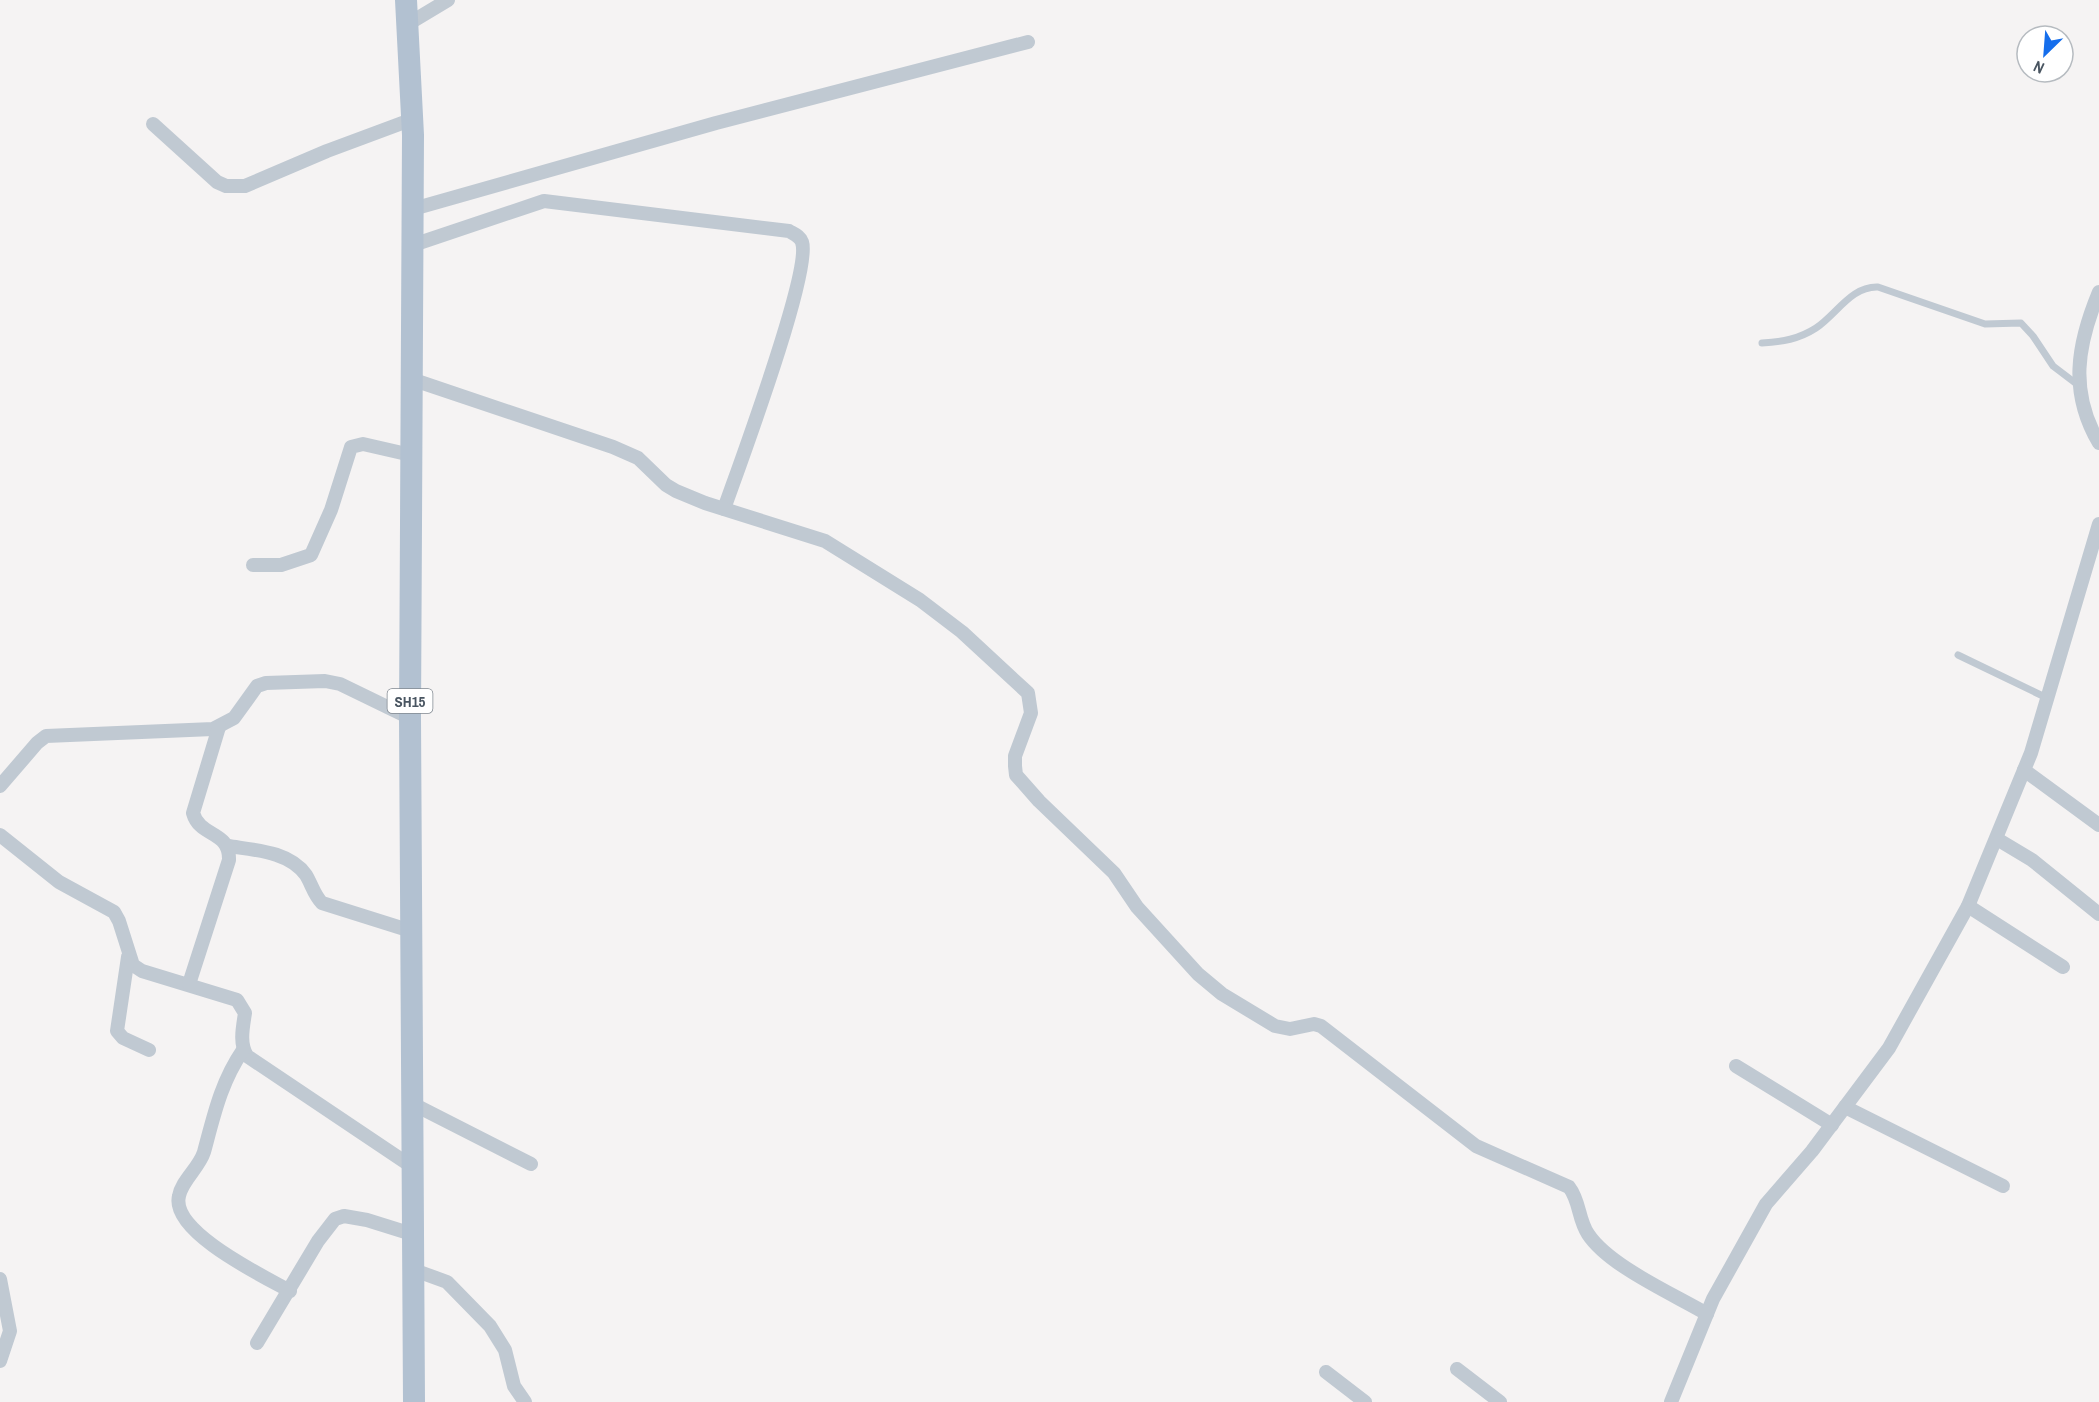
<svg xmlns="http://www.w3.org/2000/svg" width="2099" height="1402" font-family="'Archivo Narrow',sans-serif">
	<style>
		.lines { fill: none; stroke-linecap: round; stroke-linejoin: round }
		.lane { stroke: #c0c9d2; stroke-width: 7 }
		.street { stroke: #c0c9d2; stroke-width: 14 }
		.primary { stroke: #b2c1d1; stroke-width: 22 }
		.labels { text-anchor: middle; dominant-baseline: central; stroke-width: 5; stroke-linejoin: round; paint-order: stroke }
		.shield { fill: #fff; stroke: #808890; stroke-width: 1.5 }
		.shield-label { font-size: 15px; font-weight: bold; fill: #495561 }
	</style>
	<rect width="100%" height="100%" fill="#f5f3f3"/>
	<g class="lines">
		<g class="lane">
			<path d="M1762 343C1782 342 1799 339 1816 328 1837 314 1851 286 1878 287L1985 324 2021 323 2033 336 2053 366 2078 385"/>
			<path d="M1958 655 2047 698"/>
		</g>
		<g class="street">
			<path d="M408 24 448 0"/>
			<path d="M153 124 217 182 226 186H245L327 151 413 119"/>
			<path d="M413 209 716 123 1028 42"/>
			<path d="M413 245 544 201 789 231C794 234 800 236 802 242 812 271 738 469 724 509"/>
			<path d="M2099 292C2077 345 2069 392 2099 443"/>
			<path d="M411 379 613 447 638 458 666 485 676 491 705 503 825 541 920 600 962 632 1028 693 1031 713 1015 756V766L1016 775 1039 801 1114 873 1137 907 1198 974 1222 994 1275 1026 1290 1029 1314 1024 1321 1026 1476 1146 1569 1187C1580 1201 1578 1219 1588 1234 1609 1266 1673 1294 1707 1314"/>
			<path d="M253 565H281L311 555 331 510 351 447 363 444 411 455"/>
			<path d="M2024 770 2099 825"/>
			<path d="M0 786 37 743 46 736 213 729 234 718 257 686 266 683 325 681 340 684 410 718"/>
			<path d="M0 835 59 882 114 912 119 921 133 965 142 971 237 1000 245 1013C243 1027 239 1043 247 1056L414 1168"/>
			<path d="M1997 839 2032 860 2099 914"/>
			<path d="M228 846C254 850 289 851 306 875 312 885 314 895 322 903L411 931"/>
			<path d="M1968 906 2063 967"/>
			<path d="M128 957 117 1031 123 1038 149 1050"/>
			<path d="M189 984 229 860C230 830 200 838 193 813L219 727"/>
			<path d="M243 1050C221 1082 214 1115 204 1152 199 1168 182 1180 179 1196 170 1232 265 1277 290 1291"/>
			<path d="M1736 1066 1832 1125"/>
			<path d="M413 1104 531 1164"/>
			<path d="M1845 1107 2003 1186"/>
			<path d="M414 1270 447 1282 490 1326 505 1350 514 1386 525 1402"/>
			<path d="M0 1279 10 1331 0 1361"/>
			<path d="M257 1343 318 1241 335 1219 344 1216 367 1220 415 1235"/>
			<path d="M1457 1369 1500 1402"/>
			<path d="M1326 1372 1365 1402"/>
			<path d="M1671 1402 1713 1299 1766 1204 1812 1151 1889 1048 1968 906 2031 753 2099 524"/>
		</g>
		<path class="primary" d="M406 0 413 135 410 718 414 1402"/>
	</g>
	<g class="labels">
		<rect class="shield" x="387.5" y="689" width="45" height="24" rx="4.5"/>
		<g class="shield-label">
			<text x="410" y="701">SH15</text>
		</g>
	</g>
	<g transform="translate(2045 54) rotate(205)"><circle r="28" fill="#ffffff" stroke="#b6bbc0" stroke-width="1.5"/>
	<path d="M0-4.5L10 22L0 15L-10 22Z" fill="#156eec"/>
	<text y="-9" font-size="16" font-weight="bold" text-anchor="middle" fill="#495561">N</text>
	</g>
</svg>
